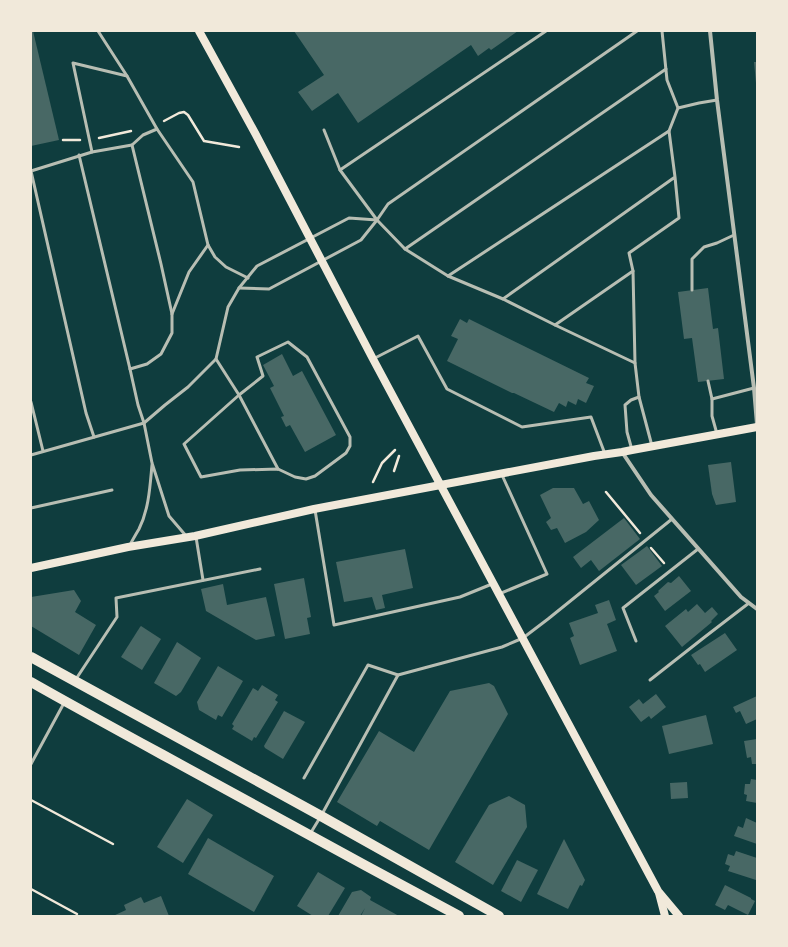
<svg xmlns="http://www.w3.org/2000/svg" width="788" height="947" font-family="'Fira Sans',sans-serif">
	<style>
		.building { fill: #486865 }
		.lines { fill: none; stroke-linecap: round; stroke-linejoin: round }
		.path { stroke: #f1e9da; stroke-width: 2.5 }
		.service { stroke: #b8beb3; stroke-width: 3 }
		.minor { stroke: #b8beb3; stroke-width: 4 }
		.secondary { stroke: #f1e9da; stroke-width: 8 }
		.primary { stroke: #f1e9da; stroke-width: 10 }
	</style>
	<rect width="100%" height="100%" fill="#0f3d3e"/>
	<g class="building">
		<path d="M31 31H33L59 140 31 146Z"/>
		<path d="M294 31H518L491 50 489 48 478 56 471 45 358 123 338 93 312 111 298 92 324 75Z"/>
		<path d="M754 62H757V82L756 83Z"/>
		<path d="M708 288 713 329 718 328 724 379 698 382 692 338 684 339 678 292Z"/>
		<path d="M460 319 467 323 469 319 589 378 586 383 594 386 586 403 578 399 576 405 568 401 566 407 559 403 554 412 514 393H512L447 361 458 339 451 336Z"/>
		<path d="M282 354 293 376 302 371 336 435 305 452 290 425 286 427 281 417 284 416 270 388 274 386 263 365Z"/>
		<path d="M731 462 736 502 716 505 712 494 708 465Z"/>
		<path d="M553 488H574L583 504 589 501 599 520 586 532 565 543 557 528 551 530 546 522 551 518 540 495Z"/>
		<path d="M624 518 640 539 599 571 591 560 581 568 573 557Z"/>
		<path d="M647 546 662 566 636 585 621 565Z"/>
		<path d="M405 549 413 588 382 595 385 608 376 610 372 597 344 602 336 562Z"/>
		<path d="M679 576 691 591 665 611 654 596 659 592 658 591 668 582 671 583Z"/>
		<path d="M304 578 311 617 307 618 310 634 285 639 274 584Z"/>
		<path d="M223 584 227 605 266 597 275 636 256 640 206 611 201 589Z"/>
		<path d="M74 590 81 601 75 612 96 625 79 655 31 626V597Z"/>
		<path d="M609 600 616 620 607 624 617 651 580 665 570 638 574 636 569 623 598 613 595 605Z"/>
		<path d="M697 604 705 613 712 607 718 614 711 621 712 622 682 647 665 626 686 609 688 612Z"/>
		<path d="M141 626 161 639 142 670 121 657 140 627Z"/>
		<path d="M725 633 737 650 705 672 700 664 698 665 691 655Z"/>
		<path d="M177 642 201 658 181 692 176 696 154 683Z"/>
		<path d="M218 666 243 681 222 717 218 715 216 720 199 710 197 702Z"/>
		<path d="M489 683 494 686 508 714 429 850 380 821 377 826 337 802 379 731 414 752 450 691Z"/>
		<path d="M262 685 278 695 275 700 278 702 256 738 254 737 252 741 232 729 234 726 232 724 253 688 258 691Z"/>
		<path d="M656 694 666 707 651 719 649 716 641 722 629 707 639 699 643 704Z"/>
		<path d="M757 696V719L746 724 740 711 736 713 733 707Z"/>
		<path d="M284 711 305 722 283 759 265 748 264 746Z"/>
		<path d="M706 715 713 744 669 754 662 726Z"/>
		<path d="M757 739V764H752L751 757 747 758 744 741Z"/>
		<path d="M751 779 757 780V803L746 801 747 795 744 794 745 784H750Z"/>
		<path d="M687 782 688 798 671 799 670 783Z"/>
		<path d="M509 796 525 805 527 827 493 885 455 862 489 805Z"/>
		<path d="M187 799 213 815 183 863 157 847Z"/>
		<path d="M746 818 757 823V844L734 836 738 826 743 828Z"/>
		<path d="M208 838 274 876 254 912 188 874Z"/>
		<path d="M564 839 585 880 582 886 580 885 568 909 537 894Z"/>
		<path d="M736 851 757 858V877L756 880 728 871 730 866 725 864 728 854 734 856Z"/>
		<path d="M517 860 538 870 521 902 501 891Z"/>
		<path d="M318 872 345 888 328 916H313L297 906Z"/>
		<path d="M725 885 751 898V899L755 901 748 915 728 905 725 910 715 905Z"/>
		<path d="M361 890 371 897 370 900 399 916H361L365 908 360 916H338L352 892Z"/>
		<path d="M161 896 169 916H113L126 910 124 905 141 897 144 903Z"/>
	</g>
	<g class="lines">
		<g class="path">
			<path d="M164 121 179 113 184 112 188 115 204 141 239 147"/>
			<path d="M99 138 131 131"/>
			<path d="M63 140H80"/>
			<path d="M394 471 399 456"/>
			<path d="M373 482 382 463 395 450"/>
			<path d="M606 492 640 533"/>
			<path d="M651 548 664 563"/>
			<path d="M31 800 113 844"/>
			<path d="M31 889 77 914"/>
		</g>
		<g class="service">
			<path d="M98 31 127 76"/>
			<path d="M662 31 667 80 678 108 669 131 675 177 503 299 555 325 633 271 629 253 679 218 675 177"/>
			<path d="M666 69 405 249 448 276 669 131"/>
			<path d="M678 108 699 103 717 100"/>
			<path d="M324 130 340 170"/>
			<path d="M132 145 143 135 157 129"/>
			<path d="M92 152 73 63 127 76 157 129 193 182 208 245 215 257 226 267 248 278"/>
			<path d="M31 171 92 152 132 145 161 264 172 314V333L161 354 147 364 130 369 79 155"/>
			<path d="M31 171 86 413 94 437"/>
			<path d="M377 220 340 170 546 31"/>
			<path d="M405 249 377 220 388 204 637 31"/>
			<path d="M633 271 635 363 639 397 652 446"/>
			<path d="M448 276 503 299"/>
			<path d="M239 288 269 289 361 240 377 220"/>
			<path d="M692 290V259L704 247 717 243 734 235"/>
			<path d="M172 314 189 272 208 245"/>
			<path d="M555 325 635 363"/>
			<path d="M288 342 307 357 350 437V446L346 453 315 476 306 479 295 477 278 469 240 470 201 477 184 444 239 395 263 376 257 357Z"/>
			<path d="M216 359 239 395 278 469"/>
			<path d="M373 359 418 336 447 389 522 427 591 417 605 454"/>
			<path d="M130 369 138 405 144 423 152 463 169 516 187 537"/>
			<path d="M708 381 712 399V416L717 434"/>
			<path d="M712 399 754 388"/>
			<path d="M31 402 43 451"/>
			<path d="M632 450 627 432 625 405 631 400 639 397"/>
			<path d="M31 455 144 423 165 405 188 387 216 359 228 307 239 288 257 266 349 218 377 220"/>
			<path d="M31 508 112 490"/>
			<path d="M315 510 334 625 460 597 492 584"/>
			<path d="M196 537 203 580"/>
			<path d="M130 545C133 539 136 534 139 529 149 509 150 486 152 465"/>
			<path d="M499 594 547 574 502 475"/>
			<path d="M636 641 623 608 698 549"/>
			<path d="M76 679 117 617 116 598 260 569"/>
			<path d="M650 680 706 636 749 603"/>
			<path d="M31 764 64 703"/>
			<path d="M304 778 368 665 398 675 502 647 523 638 548 619 672 519"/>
			<path d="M310 834 321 816 398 675"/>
		</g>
		<g class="minor">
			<path d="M710 31 717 100 754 388 757 424"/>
			<path d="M622 452 651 495 741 597 757 609"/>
		</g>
		<g class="secondary">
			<path d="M199 31 255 133 373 359 658 891 679 916"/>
			<path d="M31 568 128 547 195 536 314 509 594 456 622 452 632 450 757 427"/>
			<path d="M659 893 665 916"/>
		</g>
		<g class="primary">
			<path d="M31 657 321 816 499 916"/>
			<path d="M31 682C75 707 119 731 163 755 262 809 360 863 459 916"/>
		</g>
	</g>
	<rect width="788" height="947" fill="none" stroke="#f1e9da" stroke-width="64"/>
</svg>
